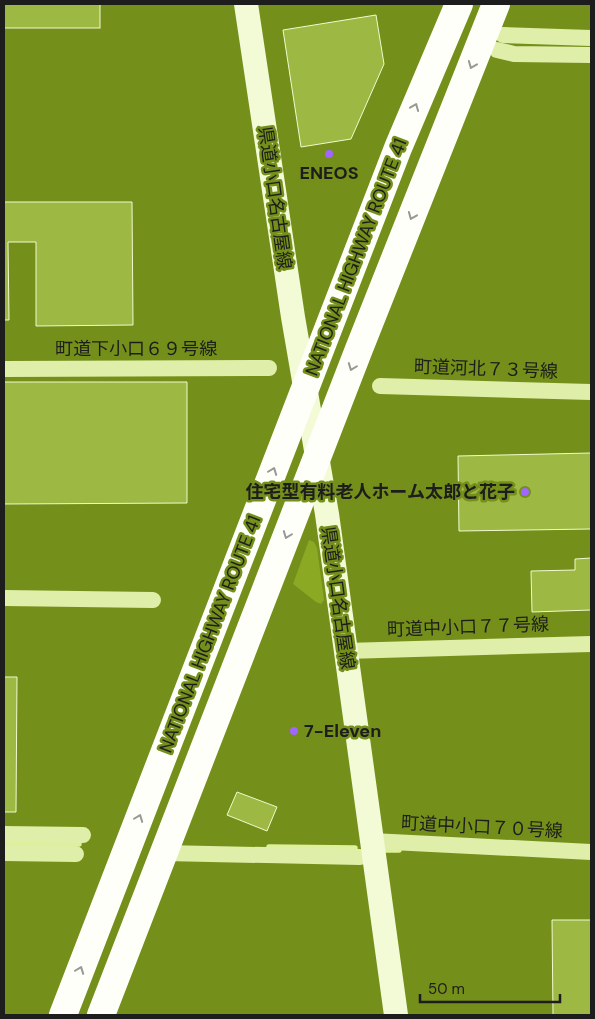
<svg xmlns="http://www.w3.org/2000/svg" width="595" height="1019" font-family="'DM Sans','Noto Sans JP',sans-serif">
	<style>
		.green { fill: #8ca923 }
		.lines { fill: none; stroke-linecap: round; stroke-linejoin: round }
		.stream { stroke: #dff09c; stroke-width: 5.5 }
		.building { fill: #9db843; stroke: #f1facf }
		.minor { stroke: #dfeea9; stroke-width: 16 }
		.secondary { stroke: #f2fad6; stroke-width: 24 }
		.trunk { stroke: #fdfff8; stroke-width: 28 }
		.oneway { stroke: #989995 }
		.poi-dot { fill: #a066ff; stroke: #748f1a; stroke-width: 2 }
		.labels { text-anchor: middle; dominant-baseline: central; stroke-width: 5; stroke-linejoin: round; paint-order: stroke }
		.poi-label { font-size: 18px; font-weight: bold; fill: #1d1d1d; stroke: #748f1a }
		.street-label { font-size: 18px; fill: #1d1d1d; stroke: #748f1a }
	</style>
	<rect width="100%" height="100%" fill="#748f1a"/>
	<path class="green" d="M309 540 314 542 317 548 324 600 321 604 316 602 293 584Z"/>
	<g class="lines">
		<g class="stream">
			<path d="M4 843 79 844"/>
			<path d="M269 847 355 848"/>
			<path d="M385 850H399"/>
		</g>
	</g>
	<g class="building">
		<rect x="4" y="4" width="96" height="24"/>
		<path d="M376 15 384 64 351 139 301 147 283 30Z"/>
		<path d="M4 202H132L133 325 36 326V242H8L9 320H4Z"/>
		<path d="M4 382H187V503L4 504Z"/>
		<path d="M591 453V529L459 531 458 456Z"/>
		<path d="M591 558V610L532 612 531 571 575 570V559Z"/>
		<path d="M4 677H17L16 812H4Z"/>
		<path d="M237 792 277 807 267 831 227 815Z"/>
		<path d="M552 920H591V1015H553Z"/>
	</g>
	<g class="lines">
		<g class="minor">
			<path d="M503 35 591 38"/>
			<path d="M497 50 514 54 591 55"/>
			<path d="M4 369 269 368"/>
			<path d="M380 386 591 392"/>
			<path d="M4 598 153 600"/>
			<path d="M346 651 591 644"/>
			<path d="M4 834 83 835"/>
			<path d="M372 841 591 852"/>
			<path d="M4 853 76 854"/>
			<path d="M164 853 360 857"/>
		</g>
		<path class="secondary" d="M246 4 293 317 327 514 396 1015"/>
		<g class="trunk">
			<path d="M63 1015 398 148 459 4"/>
			<path d="M101 1015 359 349 496 4"/>
		</g>
	</g>
	<defs><path id="oneway-chevron" d="M-2-3.5L2.5 0L-2 3.5" fill="none" stroke-width="1.6" stroke-linecap="round" stroke-linejoin="round" transform="scale(1.25)"/></defs>
	<g class="oneway">
		<use href="#oneway-chevron" transform="translate(472 65) rotate(112)"/>
		<use href="#oneway-chevron" transform="translate(415 107) rotate(-68)"/>
		<use href="#oneway-chevron" transform="translate(412 216) rotate(112)"/>
		<use href="#oneway-chevron" transform="translate(352 367) rotate(111)"/>
		<use href="#oneway-chevron" transform="translate(273 471) rotate(-69)"/>
		<use href="#oneway-chevron" transform="translate(287 535) rotate(111)"/>
		<use href="#oneway-chevron" transform="translate(139 818) rotate(-69)"/>
		<use href="#oneway-chevron" transform="translate(80 970) rotate(-69)"/>
	</g>
	<g class="poi-dot">
		<circle cx="329" cy="154" r="5"/>
		<circle cx="525" cy="492" r="5"/>
		<circle cx="294" cy="731" r="5"/>
	</g>
	<g class="labels">
		<g class="poi-label">
			<text x="329" y="173">ENEOS</text>
			<text x="515" y="492" text-anchor="end">住宅型有料老人ホーム太郎と花子</text>
			<text x="304" y="731" text-anchor="start">7-Eleven</text>
		</g>
		<g class="street-label">
			<text transform="translate(275 198) rotate(82)">県道小口名古屋線</text>
			<text transform="translate(356 257) rotate(-69)">NATIONAL HIGHWAY ROUTE 41</text>
			<text x="136" y="349">町道下小口６９号線</text>
			<text transform="translate(486 369) rotate(2)">町道河北７３号線</text>
			<text transform="translate(338 598) rotate(82)">県道小口名古屋線</text>
			<text transform="translate(468 627) rotate(-2)">町道中小口７７号線</text>
			<text transform="translate(210 634) rotate(-69)">NATIONAL HIGHWAY ROUTE 41</text>
			<text transform="translate(482 827) rotate(3)">町道中小口７０号線</text>
		</g>
	</g>
	<rect width="595" height="1019" fill="none" stroke="#1d1d1d" stroke-width="10"/>
	<path d="M420 994v8h140v-8" fill="none" stroke="#1d1d1d" stroke-width="2.5"/>
	<text x="428" y="994" font-size="15" fill="#1d1d1d" stroke="#748f1a" stroke-width="4" paint-order="stroke">50 m</text>
</svg>
